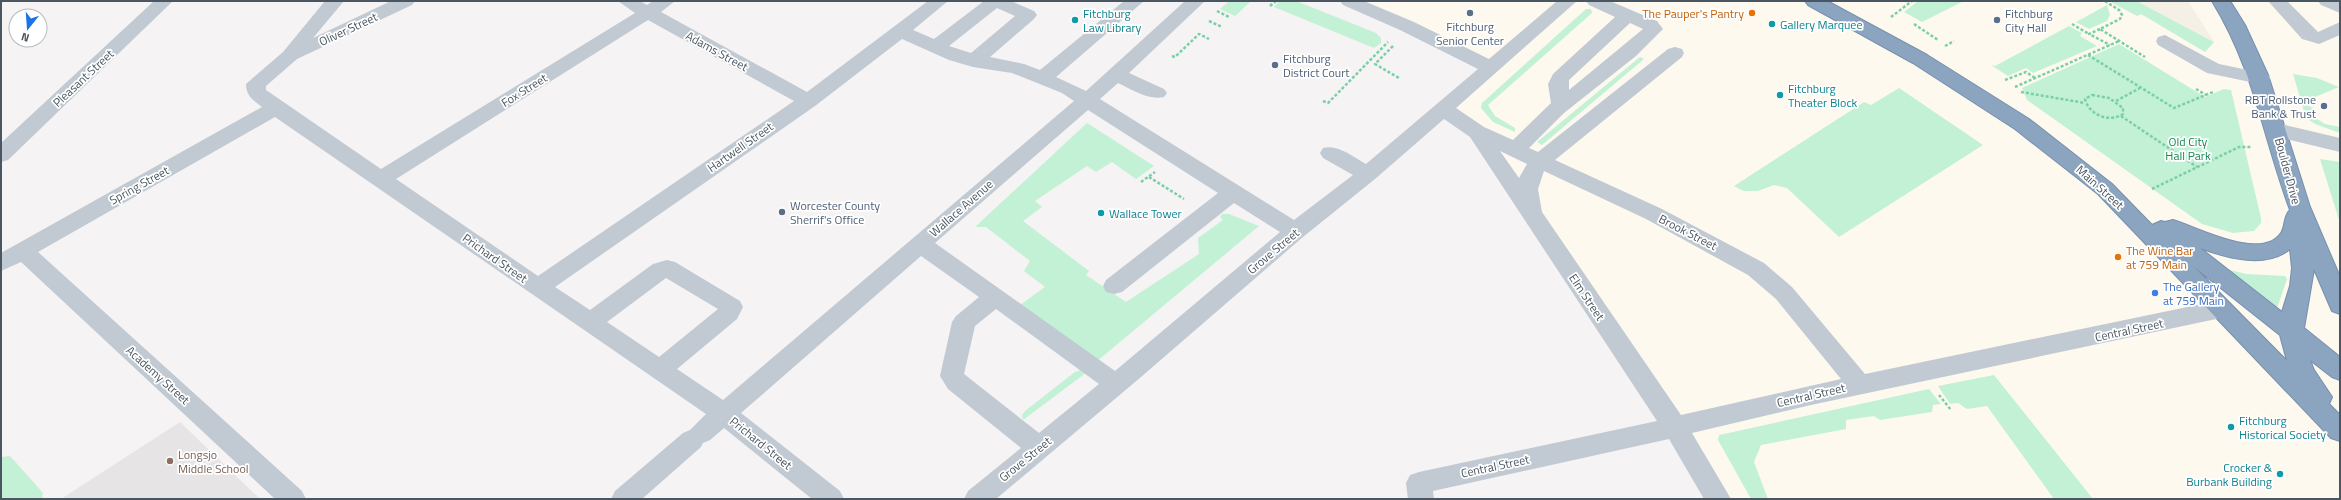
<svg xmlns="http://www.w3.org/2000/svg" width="2341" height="500" font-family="'Titillium Web',sans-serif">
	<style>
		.commercial { fill: #fdf9ef }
		.education { fill: #e6e4e5 }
		.green { fill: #c3f1d5 }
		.sand { fill: #f5f0e5 }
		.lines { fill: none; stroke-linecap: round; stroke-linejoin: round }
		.highway-casing { stroke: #7690ad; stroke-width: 2 }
		.path { stroke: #7ad0a6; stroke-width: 2.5; stroke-dasharray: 3 2; stroke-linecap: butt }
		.minor { fill: #c1cad2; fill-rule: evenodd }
		.highway { fill: #8ba5c1; fill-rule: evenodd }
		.service-dot { fill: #5c6f8a; stroke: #fff; stroke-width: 1.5 }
		.food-dot { fill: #e8710a; stroke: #fff; stroke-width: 1.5 }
		.culture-dot { fill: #0f9aa8; stroke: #fff; stroke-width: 1.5 }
		.shop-dot { fill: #3f7fe0; stroke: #fff; stroke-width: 1.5 }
		.education-dot { fill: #8d6e63; stroke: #fff; stroke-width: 1.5 }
		.labels { text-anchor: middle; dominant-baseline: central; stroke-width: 3.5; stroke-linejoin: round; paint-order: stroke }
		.culture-label { font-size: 12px; fill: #0d838f; stroke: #fff; text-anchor: start }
		.food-label { font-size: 12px; fill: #c56008; stroke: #fff; text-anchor: end }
		.service-label { font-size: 12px; fill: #4e5e75; stroke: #fff; text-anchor: start }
		.street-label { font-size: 12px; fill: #4a5661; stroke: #fff }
		.park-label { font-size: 12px; fill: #17864f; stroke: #fff }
		.shop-label { font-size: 12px; fill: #366cbe; stroke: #fff; text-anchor: start }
		.education-label { font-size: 12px; fill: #785e54; stroke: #fff; text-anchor: start }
	</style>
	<rect width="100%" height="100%" fill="#f5f3f3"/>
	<path class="commercial" d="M1349 1H2340V499H1718L1477 132 1442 108 1489 67Z"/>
	<path class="education" d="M180 422 260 499H61Z"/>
	<g class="green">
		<path d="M1229 1H1256H1251L1235 16 1220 9Z"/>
		<path d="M1280 1H1296L1376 33 1381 38V43L1374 48 1274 7Z"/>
		<path d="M1918 1H1964L1922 22 1904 12Z"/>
		<path d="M2109 1H2137L2214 42 2205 52 2141 14 2137 16Z"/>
		<path d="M2107 5 2110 15 2107 21 2089 29 2076 22Z"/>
		<path d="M1586 9H1591L1592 13 1488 105 1495 116 1515 128V132L1493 122 1481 108 1482 103Z"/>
		<path d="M2069 26 2082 33 2080 36 2097 46 2033 73 2026 68 2008 76 1991 65 1995 66Z"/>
		<path d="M2119 44 2205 97 2224 89 2231 90 2261 218V223L2254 231 2233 233 2202 224 2027 100 2022 88Z"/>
		<path d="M1640 57 1644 59 1542 145 1537 142Z"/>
		<path d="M2293 74 2317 78 2339 87 2303 102 2316 110 2309 114 2325 124 2340 127V133L2315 124 2306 118Z"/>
		<path d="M1899 88 1983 145 1839 237 1787 188 1774 185 1758 191H1743L1734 186 1864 102 1871 105Z"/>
		<path d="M1087 123 1154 166 1136 179 1112 162 1096 172 1087 166 1035 201 1042 207 1023 221 1089 271 1086 275 1126 302 1199 254 1198 238 1223 220 1220 217 1222 214H1229L1259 226 1096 362 1020 305 1045 287 1024 271 1030 261 986 227H975Z"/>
		<path d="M2320 159 2340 162V223Z"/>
		<path d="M2226 269 2246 274 2285 276 2287 279 2276 311Z"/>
		<path d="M1081 370 1087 372 1023 420 1022 415 1025 411 1075 372Z"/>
		<path d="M1994 375 2093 499H2054L1987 406 1967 409 1958 403 1950 404 1938 386Z"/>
		<path d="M1929 389 1941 404 1933 405 1932 412 1880 420 1874 416 1846 420V429L1761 445 1754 462 1768 499H1751L1718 440 1719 435Z"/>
		<path d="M10 456 43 493 42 499H1V457Z"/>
	</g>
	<path class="sand" d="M2137 1H2188L2214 42Z"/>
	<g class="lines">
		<defs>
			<path id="highway" d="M1805 1H1827L1927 55 2029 119 2112 184 2152 225 2161 221 2165 222 2173 220C2197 227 2261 262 2281 233 2286 226 2283 216 2290 210 2263 137 2254 69 2212 1H2230L2245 25 2268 75 2310 207 2340 277V314L2332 311 2314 269 2304 328 2340 357V380L2332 377 2310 360 2314 370 2332 397 2329 404 2340 415V441L2331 438 2098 194 2015 129 1913 63 1808 5ZM2200 248C2227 258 2266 269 2290 249L2292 268 2290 286 2282 312ZM2193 266 2280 335 2287 361Z"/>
		</defs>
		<use href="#highway" class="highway-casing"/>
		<g class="path">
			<path d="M2105 1 2119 10 2122 15 2120 19 2100 29 2145 57"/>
			<path d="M1270 6 1276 1"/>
			<path d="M1217 11 1229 17"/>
			<path d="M1891 17 1912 1"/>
			<path d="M1209 21 1222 27"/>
			<path d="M1914 24 1938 40"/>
			<path d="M2072 24 2089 34"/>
			<path d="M2100 29 2089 34 2110 45"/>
			<path d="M1393 46 1375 64 1399 78"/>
			<path d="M1945 46 1954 41"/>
			<path d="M2088 55 2174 108 2213 92"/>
			<path d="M1172 56 1175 57 1199 34 1209 39"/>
			<path d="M2005 80 2026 72 2035 78"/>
			<path d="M2015 87 2119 41"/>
			<path d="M2196 89 2206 95"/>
			<path d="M2021 92 2085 103"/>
			<path d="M2092 95 2109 98 2123 108V114C2109 123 2089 115 2085 99Z"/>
			<path d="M1323 101 1328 103 1388 42"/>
			<path d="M2116 101 2140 88"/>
			<path d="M2121 116 2197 167"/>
			<path d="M1149 177 1184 199"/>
			<path d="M1141 182 1155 172"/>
			<path d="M2152 189 2239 147H2251"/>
			<path d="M1939 395 1951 410"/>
		</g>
		<g class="minor">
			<path d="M154 1H173L8 160 1 162V143Z"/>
			<path d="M325 1H344L313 38 391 1H415L412 5 297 59 266 86V90L381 169 635 13 618 1H640L647 5 653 1H675L661 12 807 92 928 1H948L913 30 934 39 984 1H1011L1034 11 1037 15 1034 19 990 57 1024 64 1040 70 1124 1H1144L1056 77 1086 91 1185 1H1205L1129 73 1164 89 1167 93 1164 97C1149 101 1131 89 1118 83L1100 99 1294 220 1353 175 1323 158 1320 153 1323 148C1338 144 1353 157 1366 164L1478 69 1400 30 1343 5 1340 1H1364L1414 22 1489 59 1557 1H1577L1456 108 1484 127 1513 140 1551 103 1548 84 1553 74 1615 17 1589 5 1586 1H1610L1657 21 1663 29 1636 56 1564 113 1529 148 1538 152 1668 49 1675 47 1682 49 1684 53 1682 57 1555 160 1662 209 1764 263 1792 287 1865 374 2221 300 2229 303 2232 309 2229 315 2221 318 1811 405 1692 433 1731 499H1704L1669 439 1433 491 1434 499H1408L1406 483 1410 475 1419 472 1657 421 1470 137 1444 119 1375 179 1303 237 1141 377 996 499H964L968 491 1021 448 948 389 940 376 952 322 956 316 979 297 921 256 741 413 840 491 844 499H812L724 428 710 440 703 443 701 447 642 499H611L615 491 683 433 690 430 706 414 275 117 38 252 302 491 306 499H275L21 262 1 271V253L262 107C253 100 246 96 246 84L283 52ZM997 8 1015 16 971 53 949 46ZM648 20 794 101 538 276 396 179ZM1630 23 1643 29 1569 90V80ZM902 39 949 60 973 67 1012 73 1062 93 1074 101 723 400 677 369 737 319 743 307 740 301 675 262 667 260 653 264 590 310 555 287 815 106ZM1088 110 1218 193 1106 280 1103 286 1106 292 1114 294 1122 292 1234 203 1280 232 1115 371 935 243ZM1500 151 1527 164 1519 178ZM1544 171 1646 219 1748 275 1776 299 1841 379 1681 415 1542 212 1538 189ZM666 278 718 309 659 357 607 322ZM996 309 1099 384 1039 433 964 374 975 326Z"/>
			<path d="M2268 1H2287L2318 32 2340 22V35L2319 44 2302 39Z"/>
			<path d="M2318 1H2340V13L2321 5Z"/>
			<path d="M2165 35 2219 64 2267 74 2270 78 2267 82 2260 84 2207 73 2158 45 2156 41 2158 37Z"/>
			<path d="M2277 123 2340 138V152L2270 135 2267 130 2270 125Z"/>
		</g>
		<use href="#highway" class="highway"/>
	</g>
	<g class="service-dot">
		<circle cx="1470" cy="13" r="4"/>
		<circle cx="1997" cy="20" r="4"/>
		<circle cx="1275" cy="65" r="4"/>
		<circle cx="2324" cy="106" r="4"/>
		<circle cx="782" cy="212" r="4"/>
	</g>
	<g class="food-dot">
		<circle cx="1752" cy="13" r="4"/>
		<circle cx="2118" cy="257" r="4"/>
	</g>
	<g class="culture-dot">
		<circle cx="1075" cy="20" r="4"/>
		<circle cx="1772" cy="24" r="4"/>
		<circle cx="1780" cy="95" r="4"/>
		<circle cx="1101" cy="213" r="4"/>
		<circle cx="2231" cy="427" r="4"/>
		<circle cx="2280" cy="474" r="4"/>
	</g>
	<circle class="shop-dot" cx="2155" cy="293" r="4"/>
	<circle class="education-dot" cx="170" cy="461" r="4"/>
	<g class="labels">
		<g class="culture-label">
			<text x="1083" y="13">Fitchburg<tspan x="1083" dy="14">Law Library</tspan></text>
			<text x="1780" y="24">Gallery Marquee</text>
			<text x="1788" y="88">Fitchburg<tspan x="1788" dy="14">Theater Block</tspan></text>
			<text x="1109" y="213">Wallace Tower</text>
			<text x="2239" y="420">Fitchburg<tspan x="2239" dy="14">Historical Society</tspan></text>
			<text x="2272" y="467" text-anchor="end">Crocker &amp;<tspan x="2272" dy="14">Burbank Building</tspan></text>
		</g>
		<g class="food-label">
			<text x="1744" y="13">The Pauper's Pantry</text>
			<text x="2126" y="250" text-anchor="start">The Wine Bar<tspan x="2126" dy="14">at 759 Main</tspan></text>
		</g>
		<g class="service-label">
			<text x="2005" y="13">Fitchburg<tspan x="2005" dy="14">City Hall</tspan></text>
			<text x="1470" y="26" text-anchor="middle">Fitchburg<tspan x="1470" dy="14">Senior Center</tspan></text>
			<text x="1283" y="58">Fitchburg<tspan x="1283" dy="14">District Court</tspan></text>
			<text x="2316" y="99" text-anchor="end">RBT Rollstone<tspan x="2316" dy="14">Bank &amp; Trust</tspan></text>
			<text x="790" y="205">Worcester County<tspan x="790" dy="14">Sherrif's Office</tspan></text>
		</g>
		<g class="street-label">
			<text transform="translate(348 29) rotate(-25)">Oliver Street</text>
			<text transform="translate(717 51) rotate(29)">Adams Street</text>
			<text transform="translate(83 78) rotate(-43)">Pleasant Street</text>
			<text transform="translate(524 90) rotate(-32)">Fox Street</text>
			<text transform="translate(740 147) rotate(-35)">Hartwell Street</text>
			<text transform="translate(2288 171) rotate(75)">Boulder Drive</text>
			<text transform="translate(139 185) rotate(-29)">Spring Street</text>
			<text transform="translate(2100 187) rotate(42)">Main Street</text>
			<text transform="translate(961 208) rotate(-41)">Wallace Avenue</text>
			<text transform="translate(1688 232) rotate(27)">Brook Street</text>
			<text transform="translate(1273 251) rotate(-40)">Grove Street</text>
			<text transform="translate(495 258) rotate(35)">Prichard Street</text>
			<text transform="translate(1587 297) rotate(56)">Elm Street</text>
			<text transform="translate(2129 330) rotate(-12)">Central Street</text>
			<text transform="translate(158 375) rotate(42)">Academy Street</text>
			<text transform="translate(1811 395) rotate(-13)">Central Street</text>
			<text transform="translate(761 443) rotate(39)">Prichard Street</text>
			<text transform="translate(1025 459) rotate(-39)">Grove Street</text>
			<text transform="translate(1495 466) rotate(-12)">Central Street</text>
		</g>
		<g class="park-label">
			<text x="2188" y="141">Old City<tspan x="2188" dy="14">Hall Park</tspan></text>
		</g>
		<g class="shop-label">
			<text x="2163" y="286">The Gallery<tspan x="2163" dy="14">at 759 Main</tspan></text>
		</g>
		<g class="education-label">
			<text x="178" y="454">Longsjo<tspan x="178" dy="14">Middle School</tspan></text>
		</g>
	</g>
	<rect width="2341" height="500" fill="none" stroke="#4a5661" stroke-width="4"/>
	<g transform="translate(28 28) rotate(197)"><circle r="19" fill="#ffffff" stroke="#b7bbc0"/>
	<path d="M0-3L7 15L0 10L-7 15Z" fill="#1a73e8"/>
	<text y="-6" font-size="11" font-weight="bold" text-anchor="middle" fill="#4a5661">N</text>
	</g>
</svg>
